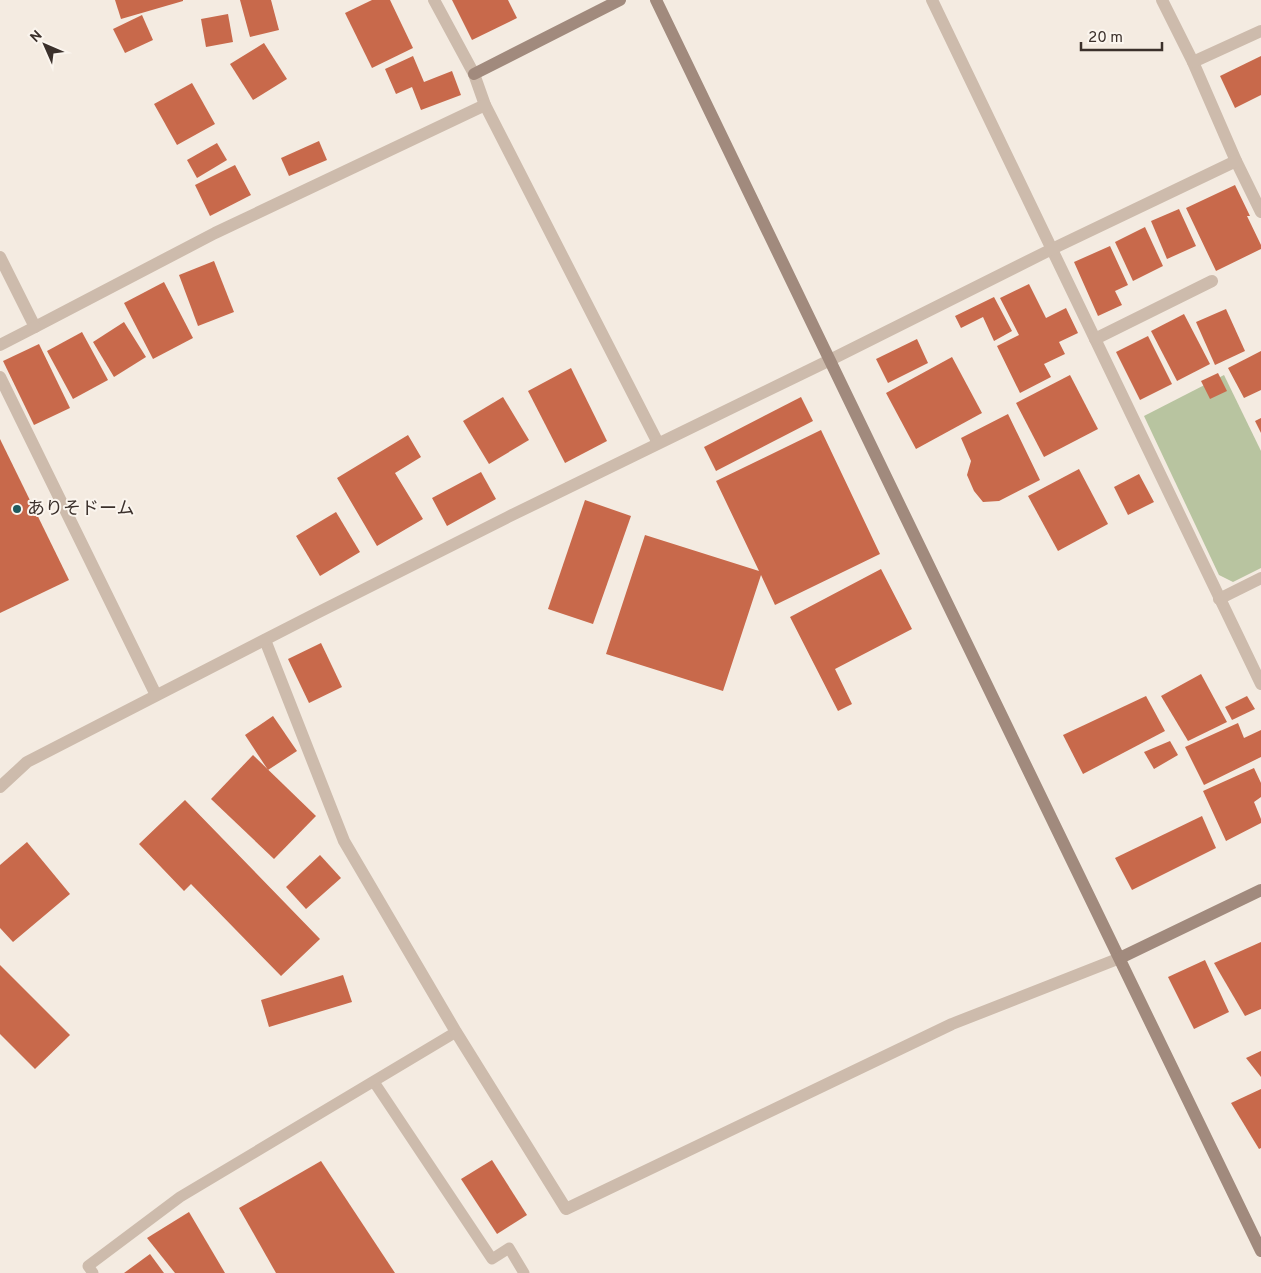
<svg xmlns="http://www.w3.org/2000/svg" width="1261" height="1273" font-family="Overpass,'Noto Sans JP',sans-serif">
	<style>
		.green { fill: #b8c4a0 }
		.building { fill: #c8694b }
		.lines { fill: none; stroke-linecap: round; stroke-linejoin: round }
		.lane { stroke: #cdbbac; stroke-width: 11 }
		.street { stroke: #cdbbac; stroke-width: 12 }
		.secondary { stroke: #a18a7d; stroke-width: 12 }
		.poi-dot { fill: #1f5a5e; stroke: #fbf5ee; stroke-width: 2 }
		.labels { text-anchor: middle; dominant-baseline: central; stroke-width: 4; stroke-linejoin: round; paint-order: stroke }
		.poi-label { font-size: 18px; fill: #3b302b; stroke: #fbf5ee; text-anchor: start }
	</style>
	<rect width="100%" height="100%" fill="#f4ebe1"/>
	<path class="green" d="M1224 375 1261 451V568L1233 582 1219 575 1144 416Z"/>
	<g class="building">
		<path d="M115 0H183V1L121 19Z"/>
		<path d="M240 0H271L279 30 250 37Z"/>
		<path d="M372 0H390L413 48 372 68 345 13Z"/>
		<path d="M452 0H508L517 18 472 40Z"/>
		<path d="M228 14 233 42 206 47 201 19Z"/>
		<path d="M142 15 153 40 125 53 113 29Z"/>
		<path d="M264 43 287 79 253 100 230 64Z"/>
		<path d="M413 56 424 82 452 71 461 95 421 110 412 87 396 94 385 69Z"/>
		<path d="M1261 56V95L1235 108 1220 76Z"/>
		<path d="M192 83 215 124 177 145 154 104Z"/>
		<path d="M319 141 327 160 289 176 281 158Z"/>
		<path d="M217 143 227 160 197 178 187 160Z"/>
		<path d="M235 165 251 195 210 216 195 185Z"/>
		<path d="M1235 185 1250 216H1247L1261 245V249L1216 271 1186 208Z"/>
		<path d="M1179 209 1196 246 1167 259 1151 221Z"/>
		<path d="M1145 227 1163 266 1133 281 1115 242Z"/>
		<path d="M1110 246 1128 285 1115 291 1122 305 1098 316 1074 262Z"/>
		<path d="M214 261 234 312 198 326 179 275Z"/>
		<path d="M164 282 193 338 153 359 124 303Z"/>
		<path d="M1029 284 1046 318 1066 308 1078 333 1059 342 1065 354 1044 364 1051 377 1020 393 997 346 1019 335 1000 298Z"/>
		<path d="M994 297 1012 331 994 341 983 317 961 328 955 316Z"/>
		<path d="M1226 309 1245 351 1215 365 1196 322Z"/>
		<path d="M1184 314 1210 364 1177 381 1151 331Z"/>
		<path d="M124 322 146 357 114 377 93 342Z"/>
		<path d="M82 332 108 380 73 399 47 351Z"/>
		<path d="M1148 336 1172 384 1140 400 1116 352Z"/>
		<path d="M917 339 928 363 888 383 876 359Z"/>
		<path d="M39 344 70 408 34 425 3 361Z"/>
		<path d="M1261 351V390L1244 398 1228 368Z"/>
		<path d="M952 357 982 413 916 449 886 393Z"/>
		<path d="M571 368 607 441 565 463 528 391Z"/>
		<path d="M1218 373 1227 391 1210 399 1201 381Z"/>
		<path d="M1070 375 1098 429 1044 457 1016 403Z"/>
		<path d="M503 397 529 440 489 464 463 421Z"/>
		<path d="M801 397 813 421 716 471 704 447Z"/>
		<path d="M1008 414 1040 480 999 501 983 502 974 491 967 475 971 461 961 438Z"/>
		<path d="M1261 418V433L1255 421Z"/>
		<path d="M821 430 880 554 775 605 761 575 723 691 606 654 645 535 759 571 716 481Z"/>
		<path d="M408 435 421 457 395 473 423 519 377 546 337 478Z"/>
		<path d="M0 439 69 580 0 613Z"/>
		<path d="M1079 469 1108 524 1058 551 1028 496Z"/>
		<path d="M481 472 496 499 447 526 432 498Z"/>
		<path d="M1139 474 1154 502 1128 515 1114 487Z"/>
		<path d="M585 500 631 516 593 624 548 609Z"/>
		<path d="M336 512 360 552 320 576 296 536Z"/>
		<path d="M881 569 912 629 835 669 852 704 838 711 790 617Z"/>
		<path d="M321 643 342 687 309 703 288 659Z"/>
		<path d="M1201 674 1227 722 1188 741 1161 696Z"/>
		<path d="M1146 696 1165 731 1083 774 1063 735Z"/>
		<path d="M1247 696 1255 709 1232 720 1225 707Z"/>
		<path d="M273 716 297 751 268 770 245 735Z"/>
		<path d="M1238 723 1244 738 1261 730V757L1204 785 1185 747Z"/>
		<path d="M1170 741 1178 755 1154 769 1144 752Z"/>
		<path d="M253 755 316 816 274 859 211 799Z"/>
		<path d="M1254 768 1261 783V797L1254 802 1261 819V823L1226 841 1203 791Z"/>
		<path d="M185 800 320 939 281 976 191 884 184 891 139 844Z"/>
		<path d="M1202 816 1216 848 1132 890 1115 858Z"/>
		<path d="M27 842 70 894 13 942 0 928V865Z"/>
		<path d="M320 855 341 878 306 909 286 887Z"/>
		<path d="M1261 942V1009L1245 1016 1214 963Z"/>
		<path d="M1205 960 1229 1012 1194 1029 1168 977Z"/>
		<path d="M0 965 70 1035 35 1069 0 1034Z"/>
		<path d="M343 975 352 1002 269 1027 261 1000Z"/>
		<path d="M1261 1051V1077L1246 1058Z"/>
		<path d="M1261 1089V1148L1259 1149 1231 1103Z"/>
		<path d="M492 1160 527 1215 497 1234 461 1179Z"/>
		<path d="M321 1161 395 1273H276L239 1208Z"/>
		<path d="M189 1212 225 1273H175L147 1238Z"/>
		<path d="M150 1254 164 1273H124Z"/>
	</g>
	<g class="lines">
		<g class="lane">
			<path d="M374 1082 492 1259 509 1248 524 1273"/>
			<path d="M93 1273 88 1266 180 1197 456 1032"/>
		</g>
		<g class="street">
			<path d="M434 0 474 74 485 105 658 443"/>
			<path d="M932 0 1261 684"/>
			<path d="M1162 0 1193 62 1236 161 1261 212"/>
			<path d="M1193 62 1261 31"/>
			<path d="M0 257 35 327 215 233 485 105"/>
			<path d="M1095 339 1212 281"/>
			<path d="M0 345 35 327"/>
			<path d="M0 377 156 695"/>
			<path d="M1219 599 1261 578"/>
			<path d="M265 640 344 841 456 1032 566 1209 952 1024 1120 958"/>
			<path d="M0 787 27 762 315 614 508 517 828 361 1052 249 1236 161"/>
		</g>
		<g class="secondary">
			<path d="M656 0C856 418 1060 833 1261 1251"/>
			<path d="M474 74 620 0"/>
			<path d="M1120 958 1261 890"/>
		</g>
	</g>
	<circle class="poi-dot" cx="17" cy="509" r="5"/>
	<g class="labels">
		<g class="poi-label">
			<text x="27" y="509">ありそドーム</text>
		</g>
	</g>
	<g transform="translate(45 45) rotate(315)" stroke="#fbf5ee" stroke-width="4" paint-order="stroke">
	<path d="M0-4L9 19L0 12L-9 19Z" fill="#3b302b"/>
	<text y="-8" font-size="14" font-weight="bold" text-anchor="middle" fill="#3b302b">N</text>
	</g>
	<path d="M1081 42v8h81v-8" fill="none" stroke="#3b302b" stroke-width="2.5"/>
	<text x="1088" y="42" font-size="15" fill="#3b302b" stroke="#fbf5ee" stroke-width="4" paint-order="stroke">20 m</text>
</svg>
